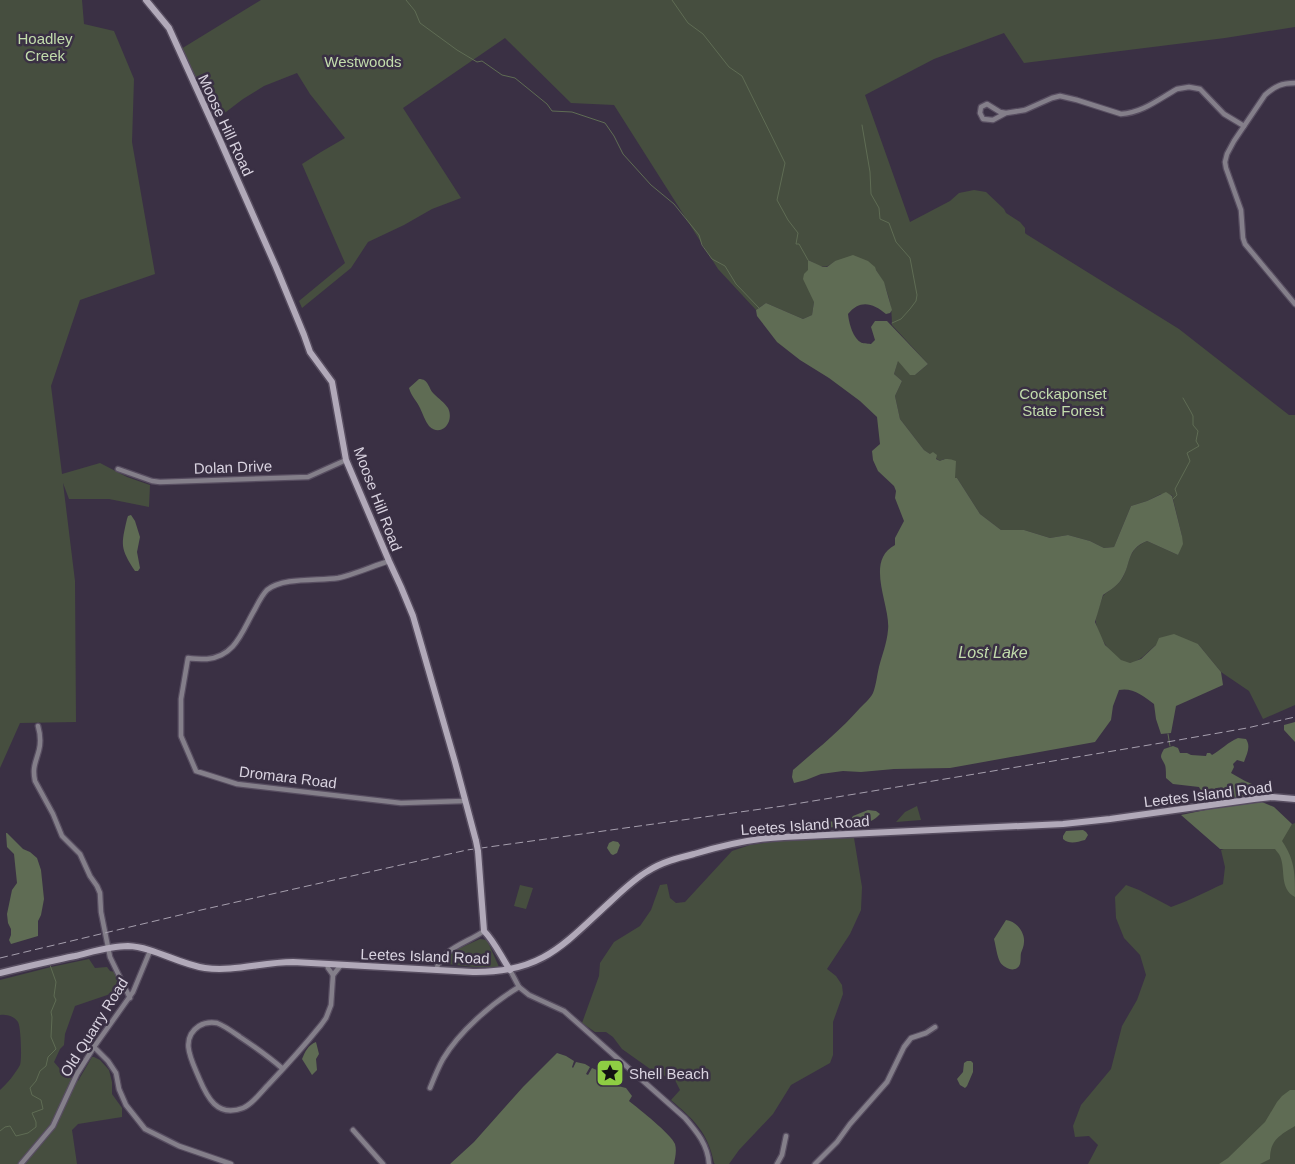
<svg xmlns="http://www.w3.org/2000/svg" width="1295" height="1164" font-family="Helvetica,sans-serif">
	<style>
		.green { fill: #464e3f }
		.water { fill: #5f6c54 }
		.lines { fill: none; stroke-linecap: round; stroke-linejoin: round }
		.stream { stroke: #5f6c54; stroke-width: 1 }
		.street-casing { stroke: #574d60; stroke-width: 7 }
		.secondary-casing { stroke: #574d60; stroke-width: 9 }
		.street { stroke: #847f8a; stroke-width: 4.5 }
		.secondary { stroke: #b1a9b9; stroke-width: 6 }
		.rail { stroke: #a69fae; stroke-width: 1; stroke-dasharray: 8 4; stroke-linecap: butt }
		.secondary-bridge-casing { stroke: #574d60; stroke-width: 9; stroke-linecap: butt }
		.secondary-bridge { stroke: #b1a9b9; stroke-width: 6 }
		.labels { text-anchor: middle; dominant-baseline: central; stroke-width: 5; stroke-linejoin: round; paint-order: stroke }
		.park-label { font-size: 15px; fill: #c2dcac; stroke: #3a3044 }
		.street-label { font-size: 15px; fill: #d9d3e0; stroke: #3a3044 }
		.poi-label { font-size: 15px; fill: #d9d3e0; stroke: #3a3044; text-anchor: start }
		.water-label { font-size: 16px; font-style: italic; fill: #c2dcac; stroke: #3a3044 }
	</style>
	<rect width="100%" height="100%" fill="#3a3044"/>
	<g class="green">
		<path d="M0 0H82L84 24 114 31 134 79 132 142 155 274 80 300 51 386 62 474 100 463 127 477 150 485 149 507 109 499H69L63 483 75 581 76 722 20 723 0 768Z"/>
		<path d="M261 0H1295V27L1225 38 1024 63 1004 33 934 59 865 95 910 222 950 201 959 193 974 190 986 192 1004 209 1006 213 1020 222 1025 228V233L1026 234 1179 329 1289 415H1295V705L1263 719 1249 691 1221 672 1198 644 1156 645C1148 651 1140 662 1130 663 1114 663 1098 636 1096 623 1095 616 1101 602 1103 596 1109 590 1118 586 1123 577 1131 561 1127 550 1147 541L1178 555 1182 536 1172 495 1161 494 1147 501 1131 506 1114 547 1104 548 1090 541 1068 535 1050 538 1024 530H1001L980 514 957 478H955L944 459 940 461 924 450 900 419 895 396 902 381 894 374 898 360 915 375 928 364 892 325C892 304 888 288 876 270L835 261C823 271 821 266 808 260L814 302 812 315 803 319 766 303 756 310 718 269 614 105 571 103 505 38 403 108 461 198 432 209 404 225 368 242 351 268 302 308 299 301 345 263 302 164 321 152 345 138 310 94 297 73 264 86 243 99 218 118 181 49Z"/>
		<path d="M917 806 921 820 896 822 905 812Z"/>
		<path d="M1295 823V1164H1088L1098 1145 1089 1136 1075 1137 1073 1126 1081 1105 1111 1069 1122 1026 1137 1000 1146 975 1140 955 1124 938 1116 918 1115 897 1126 885 1139 890 1171 907C1189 901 1205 892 1223 884L1225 867 1221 850Z"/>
		<path d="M854 838 862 887 861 910 850 934 827 969 836 976 842 985 843 994 833 1022V1055L830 1063 791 1085 773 1114 739 1150 729 1164H715L714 1163C708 1132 694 1120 671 1100L680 1090 675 1080 653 1071 622 1049 613 1037 606 1032H595L582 1023 599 976 600 963 614 942 640 926 651 910 660 885 667 884 670 898 676 903 685 902 732 851 750 845 778 841Z"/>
		<path d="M520 885 533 888 526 909 514 906Z"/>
		<path d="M480 939 487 940 499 967H474L439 963 458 949Z"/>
		<path d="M89 959 95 968 107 967 110 971 115 972 122 990 75 1006 65 1034 64 1045 60 1049 54 1062 65 1075 78 1081 92 1057H94L100 1060 109 1070 112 1082V1094L122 1108V1117L78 1124 72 1130 77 1164H0V1090C7 1084 15 1074 20 1065 22 1060 21 1027 18 1022 14 1016 6 1014 0 1015V980L51 967Z"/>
	</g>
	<g class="water">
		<path d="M853 255 868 261 875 267 876 270 884 282 892 310 890 313 886 314C873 303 860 299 848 314 849 323 853 339 862 343 863 343 870 344 871 344L875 340 871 327 875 321H887L928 364 915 375H910L898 361 894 374 902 381 895 396 900 419 924 450 930 454 933 452 937 455 936 459 940 461C946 458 950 459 956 461L955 478H957L980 514 1001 530H1024L1050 538 1068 535 1090 541 1104 548 1114 547 1131 506 1147 501 1166 492 1172 496 1182 536 1183 544 1178 555 1147 541C1125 550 1132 564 1121 580 1116 587 1110 590 1103 595L1095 622 1105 645 1121 660 1130 663 1141 659 1156 645 1159 638 1174 634 1198 644 1221 672 1223 685 1176 706 1171 733 1161 734 1156 719 1154 704C1144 696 1132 687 1119 690L1113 706 1111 720 1095 742 950 768 894 769 861 772 843 771 821 774 806 780 794 783 792 777 793 770C816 750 840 731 860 708 864 704 870 699 873 693 876 686 877 675 879 667 882 655 887 643 888 630 891 606 864 561 895 545V538L904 521 895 498 896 491 894 486 878 471 873 460 872 451 880 444 877 417 860 401 829 378 800 360 777 342 757 316 756 310 766 303 803 319 812 315 814 302 803 279 804 274 808 270V260L823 267H827L835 261Z"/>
		<path d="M419 379C429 379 428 388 434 394 439 399 444 402 448 408 455 422 441 438 429 426 425 421 423 414 420 408 417 401 411 396 409 388Z"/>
		<path d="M131 515 135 521 140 537 137 552 140 568 138 571H135C120 548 121 545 127 519L128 516Z"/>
		<path d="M1295 722V742L1284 730V725Z"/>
		<path d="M1238 738 1246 739C1251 747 1247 753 1244 762L1237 760 1233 764 1234 767 1231 773 1245 781 1259 787C1256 794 1253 793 1247 794L1245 796 1193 803 1204 796 1199 787 1173 784 1166 778C1166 774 1166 768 1165 765 1161 756 1159 758 1164 749L1173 746 1178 748 1180 753H1187L1191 755 1206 756 1207 753H1210L1212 755C1221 750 1228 742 1238 738Z"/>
		<path d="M1262 802 1274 807 1292 824 1282 841C1295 860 1295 874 1295 897 1279 889 1286 869 1280 856 1279 853 1276 851 1275 849H1220L1181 815 1220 807Z"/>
		<path d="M868 810 876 811 880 814C874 821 861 827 853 823L851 819 853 816Z"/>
		<path d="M842 820 843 823 837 827 821 828 819 823C826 820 834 823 842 820Z"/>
		<path d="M1083 830 1086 832 1088 835 1085 840C1077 842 1070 845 1063 839V836L1066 831Z"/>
		<path d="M6 833H7L23 849 30 852 37 858 41 870 44 899 41 915 38 921V936L11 944 9 940 11 935V929L8 923 7 914 12 890 17 883 14 854 7 847Z"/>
		<path d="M613 841 618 842 620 845 617 853 613 855 611 854 607 848 609 843Z"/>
		<path d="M1006 920C1016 921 1025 932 1024 942 1024 946 1022 950 1021 953 1020 958 1022 965 1017 968 1012 972 1003 967 1000 962 997 956 996 947 994 939Z"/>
		<path d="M316 1042 319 1054 316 1059 317 1070 312 1075 302 1059C305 1052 308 1045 316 1042Z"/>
		<path d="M557 1053 566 1056 574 1061 572 1067 573 1068 576 1062 585 1064 590 1067 586 1074 588 1075 592 1068 599 1071 607 1077 614 1080 618 1086 626 1088 632 1096 629 1101C639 1109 671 1134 675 1144 677 1151 675 1158 674 1164H450L474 1142 523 1087Z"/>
		<path d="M967 1061H971L973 1063V1072L967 1086 965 1088 960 1085 957 1079 963 1072 964 1063Z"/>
		<path d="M1290 1090H1295V1126C1280 1135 1270 1140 1270 1159L1260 1164H1219L1228 1158 1265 1122 1277 1102 1282 1096Z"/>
	</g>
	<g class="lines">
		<g class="stream">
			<path d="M406 0 415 11 420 23 457 50 477 62 482 61 502 75 515 78 547 104 552 111 572 112 605 123 614 136 623 154 651 185 674 204 699 235 702 245 712 259 725 266 736 284 759 308"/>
			<path d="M672 0 688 23 703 34 729 67 742 76 785 163 777 200 788 220 798 233 796 244H799L808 260"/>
			<path d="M862 125 870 172 871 194 879 208 880 219 889 223 896 242 910 258 917 295 916 301 910 309 901 319 892 323"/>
			<path d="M1173 499 1177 495 1175 489 1190 461 1187 453 1199 446 1196 441 1198 431 1193 425V416L1191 412 1183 398"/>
			<path d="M1168 734 1170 746"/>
			<path d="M0 1131 5 1127 10 1126 16 1136 28 1133 36 1127V1122L32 1113 43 1109 41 1100 32 1095 30 1088 36 1081 40 1071 46 1066 48 1057 56 1049 51 1037 52 1017 51 1012 56 1000 54 996 56 982 50 965"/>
		</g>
		<defs>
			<g id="street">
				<path d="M1295 83C1282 83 1275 86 1265 95L1234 141 1227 154 1225 162 1226 168 1241 210 1243 238 1245 244 1295 304"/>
				<path d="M1006 113 1000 112 987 104 981 107 980 113 983 119 993 120 1006 113 1025 110 1052 98 1060 96 1077 100 1121 114C1142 113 1159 99 1177 89L1189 87 1200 89 1224 114 1244 126"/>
				<path d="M118 469 152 481 160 482 308 477 346 460"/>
				<path d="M389 561C373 566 353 575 338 578 318 581 283 577 267 590 262 595 258 603 255 609 242 631 236 656 207 659 201 659 195 659 188 658L181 699V736L196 771 237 784 401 803 464 801"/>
				<path d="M38 726C40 733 41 742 39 750 36 762 32 767 35 781L53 814 62 836 80 854 90 876 97 886 100 893 101 912 110 957 130 998"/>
				<path d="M327 964 328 968 333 975"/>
				<path d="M436 970C442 948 467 943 484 931"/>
				<path d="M510 970 519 987 529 995 564 1011 685 1118C697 1132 708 1145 709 1164"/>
				<path d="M94 1047 108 1061 116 1073 119 1089 126 1105 145 1129 179 1146 231 1164"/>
				<path d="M283 1069C269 1057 255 1047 240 1037 233 1032 225 1026 217 1023 211 1022 204 1023 199 1026 179 1039 192 1061 199 1078 207 1097 217 1118 243 1108 253 1104 260 1093 268 1085 286 1066 304 1046 321 1025L326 1018 331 1005 333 975 341 965"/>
				<path d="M430 1088C434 1078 438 1068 443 1059 459 1032 492 1003 519 987"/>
				<path d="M353 1130 383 1164"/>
				<path d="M21 1164 53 1126 77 1074 94 1047 133 992 150 951"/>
				<path d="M777 1164 782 1155 786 1136"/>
				<path d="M815 1164 837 1142 850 1124 887 1082 904 1047 911 1038 926 1033 935 1027"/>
			</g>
			<g id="secondary">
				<path d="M146 0 169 28 219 138 276 267 304 335 310 352 332 382 346 460 389 561 401 587 413 616 455 762 476 841"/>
				<path d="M478 851 484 931C495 942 501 957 510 970"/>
				<path d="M0 973C25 967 50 961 75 956 92 952 110 946 128 946 154 947 178 964 205 968 234 972 263 962 293 962L473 972C542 973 563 945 610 902 622 891 634 879 648 871 662 862 678 858 694 854 724 845 753 838 784 837L1063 824 1110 819 1254 799 1272 797 1295 799"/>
			</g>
		</defs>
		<use href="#street" class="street-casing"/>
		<use href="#secondary" class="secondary-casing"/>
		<use href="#street" class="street"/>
		<use href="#secondary" class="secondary"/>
		<path class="rail" d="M0 958 201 910 467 850 783 806 1167 742 1247 728 1295 717"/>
		<defs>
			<path id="secondary-bridge" d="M476 841 478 851"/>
		</defs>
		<use href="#secondary-bridge" class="secondary-bridge-casing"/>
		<use href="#secondary-bridge" class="secondary-bridge"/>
	</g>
	<defs>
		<symbol id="sight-square" viewBox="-11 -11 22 22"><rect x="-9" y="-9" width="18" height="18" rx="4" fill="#8ece43" stroke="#3a3044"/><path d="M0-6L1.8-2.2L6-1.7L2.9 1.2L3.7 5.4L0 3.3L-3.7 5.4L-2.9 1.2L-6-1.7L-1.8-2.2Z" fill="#111"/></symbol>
	</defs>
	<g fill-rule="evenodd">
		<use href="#sight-square" x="594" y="1057" width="32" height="32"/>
	</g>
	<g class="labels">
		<g class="park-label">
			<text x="45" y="38">Hoadley<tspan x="45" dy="17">Creek</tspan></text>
			<text x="363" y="61">Westwoods</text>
			<text x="1063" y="393">Cockaponset<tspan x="1063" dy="17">State Forest</tspan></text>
		</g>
		<g class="street-label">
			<text transform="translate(226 125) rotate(65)">Moose Hill Road</text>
			<text transform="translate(233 467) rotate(-2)">Dolan Drive</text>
			<text transform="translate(378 499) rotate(69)">Moose Hill Road</text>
			<text transform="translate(288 777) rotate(7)">Dromara Road</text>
			<text transform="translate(1208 794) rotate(-7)">Leetes Island Road</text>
			<text transform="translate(805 825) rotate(-4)">Leetes Island Road</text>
			<text transform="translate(425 956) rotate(2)">Leetes Island Road</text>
			<text transform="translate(94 1027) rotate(-58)">Old Quarry Road</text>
		</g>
		<g class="poi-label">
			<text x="629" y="1073">Shell Beach</text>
		</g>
		<g class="water-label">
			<text x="993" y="652">Lost Lake</text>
		</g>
	</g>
</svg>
